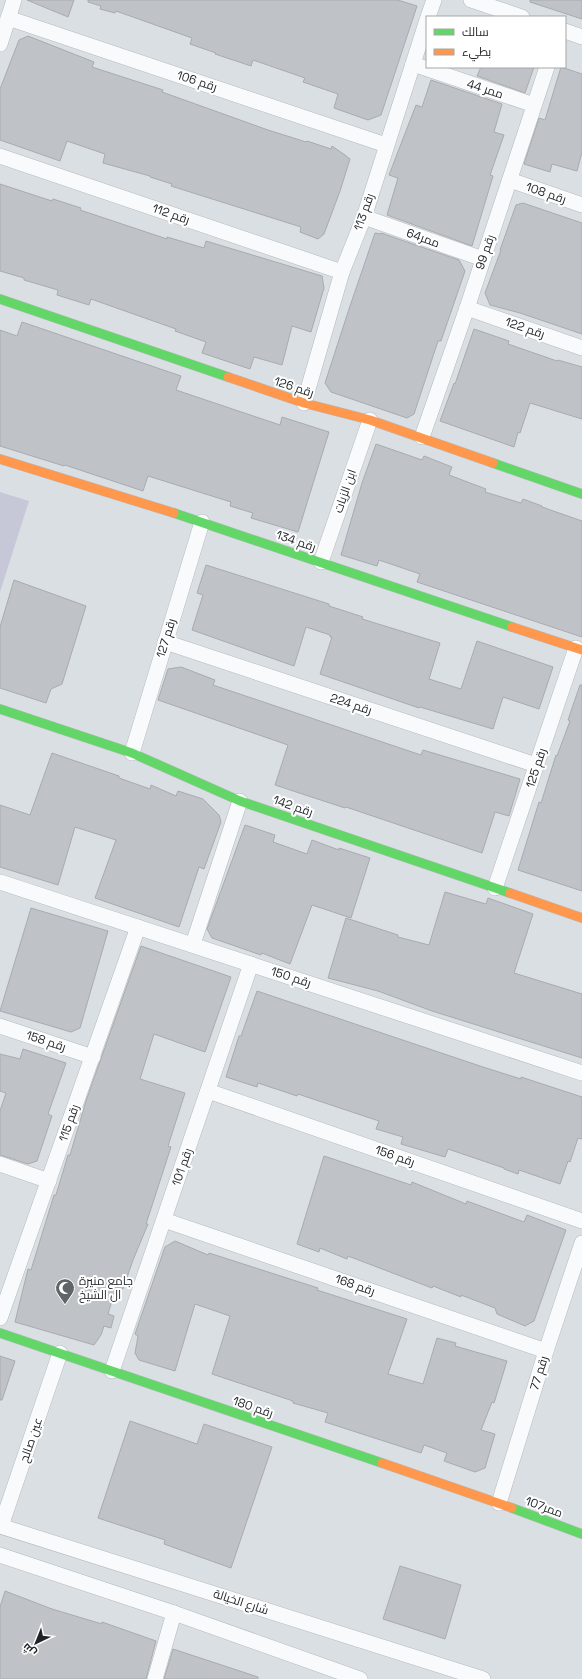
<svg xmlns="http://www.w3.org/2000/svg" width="582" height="1679" font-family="'Space Grotesk',Cairo,sans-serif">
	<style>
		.green { fill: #c6c8d8 }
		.building { fill: #bfc2c6; stroke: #a8abaf }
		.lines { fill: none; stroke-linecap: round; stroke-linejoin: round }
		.street-casing { stroke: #b6babd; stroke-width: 16 }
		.fast-casing { stroke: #b6babd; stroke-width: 10 }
		.slow-casing { stroke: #b6babd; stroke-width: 10 }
		.street { stroke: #f9fafb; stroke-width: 15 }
		.fast { stroke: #63d668; stroke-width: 9 }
		.slow { stroke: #ff974d; stroke-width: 9 }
		.labels { text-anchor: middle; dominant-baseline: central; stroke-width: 4; stroke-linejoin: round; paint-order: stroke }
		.street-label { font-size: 12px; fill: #1f2326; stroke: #fff }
		.poi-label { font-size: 12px; fill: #1f2326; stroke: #fff; text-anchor: start }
	</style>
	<rect width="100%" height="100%" fill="#dadfe4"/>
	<path class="green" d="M0 492 29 501 0 592Z"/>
	<g class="building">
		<path d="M27 0H74L68 17Z"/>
		<path d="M88 0H398L417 6 381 115 368 120 334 108 338 94 303 82 305 78 253 60 251 66 215 54 216 53 190 44 192 38 116 11 115 13 100 9 101 6 88 2Z"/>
		<path d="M530 0H582V19L530 2Z"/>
		<path d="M28 36 94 62 92 67 163 90 162 92 268 130 306 142 307 141 331 149 332 146 345 155 350 159 340 191 324 234 318 239 300 232 301 227 171 186 172 184 150 177V176L103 163 105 154 67 141 60 161 0 140V89L19 40Z"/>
		<path d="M481 67H534L525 93 477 76Z"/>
		<path d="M561 67 582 74V152L577 171 552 164 550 172 524 164 539 118 545 120Z"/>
		<path d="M431 80 502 104 494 132 504 135 490 175 493 176 472 246 387 215 398 178 389 175 416 105 422 107Z"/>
		<path d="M0 184 52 201 53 199 81 208 80 210 167 239V237L204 248 206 241 322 276 324 288 311 332 292 326 282 365 254 357 250 369 202 353 206 342 175 331 176 329 91 299 89 305 57 295 58 290 24 280V278L0 271Z"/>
		<path d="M523 203 582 223V334L520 313 490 305 485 293 501 250H500L516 205Z"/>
		<path d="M375 233 381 234V233L459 260 465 271 441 341H438L414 414 407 418 331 392 325 383 349 309Z"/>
		<path d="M22 322 181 376 176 390 280 425 282 417 329 432 298 532 251 518 253 513 230 506 231 502 148 476 143 491 65 465 64 466 0 446V330L17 336Z"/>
		<path d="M474 329 509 341 508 344 557 361 558 360 582 367V419L530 403 520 433 518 432 514 447 440 421 454 383 455 384Z"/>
		<path d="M376 444 422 460 424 456 452 467 449 475 486 489 485 492 521 503 523 499 542 506V507L582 521V637L417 582 420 574 379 560 377 566 341 555 362 483Z"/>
		<path d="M206 565 329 604V606L363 617 362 619 440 643 429 679 461 689 477 641 553 667 539 709 503 697 493 729 420 707 419 708 320 674 332 637H330V635L306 627 294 666 192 630 203 595 197 593Z"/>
		<path d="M14 580 86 606 62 684 51 689 46 703 0 688V627Z"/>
		<path d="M181 667 215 680 213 685 421 755 423 750 520 779 509 816 495 812 482 853 346 807 345 808 275 785 288 745 158 700 168 669Z"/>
		<path d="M580 685H582V891L518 870 539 802 541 803 556 755 557 756 570 721 568 720Z"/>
		<path d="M52 753 119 776V778L150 789 151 785 176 796 178 791 203 799 219 815 221 822 204 869 199 867 179 927 95 898 116 840 75 827 58 885 0 867V805L30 815Z"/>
		<path d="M245 825 275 835 273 842 307 854 312 840 339 850V848L370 858 351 918 312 905 290 964 262 953 261 955 212 938 207 929Z"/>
		<path d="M445 892 486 904 488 898 533 914 514 973 582 994V1058L432 1011 378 991 328 978 346 918 398 935V937L429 945Z"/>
		<path d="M31 908 108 931 80 1028 71 1032 0 1011Z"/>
		<path d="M141 946 231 977 205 1052 154 1034 140 1079 185 1093 168 1146 171 1147 146 1224H148L133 1260 123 1289 116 1287 108 1314 114 1316 111 1328 104 1326 101 1335 94 1345 15 1322 28 1269 31 1270 54 1195H56L68 1155H70L87 1098Z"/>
		<path d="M257 991 483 1067 521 1079V1077L582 1097V1139L578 1138 570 1162 568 1161 560 1184 519 1170 518 1174 504 1169V1168L448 1149 445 1157 401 1144 403 1137 376 1129 379 1121 298 1094 297 1096 258 1083 257 1087 226 1077 239 1036H241Z"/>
		<path d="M23 1049 66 1063 48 1114 52 1116 37 1161 28 1164 0 1155V1111L6 1093 0 1091V1054L20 1059Z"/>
		<path d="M324 1156 411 1185 412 1182 466 1204 467 1201 524 1222 527 1215 566 1230 534 1321 525 1326 497 1314 495 1308 461 1295V1297L433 1286 432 1288 348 1256 347 1259 320 1248 319 1252 297 1244Z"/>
		<path d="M175 1241 208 1255 209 1253 318 1288 317 1290 407 1319 388 1374 423 1384 437 1338 456 1343 455 1346 507 1361 494 1403 492 1402 481 1430 495 1434 485 1468 475 1472 444 1461 447 1453 424 1445 421 1453 325 1422 328 1413 293 1403V1401L212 1374 230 1316 195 1304 175 1371 139 1360 135 1353 138 1336 135 1334 165 1247Z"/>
		<path d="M0 1356 15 1361 2 1400H0Z"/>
		<path d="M130 1421 197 1444 204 1424 272 1447 231 1568 164 1544 165 1540 98 1518Z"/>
		<path d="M400 1566 461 1585 445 1639 383 1619Z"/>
		<path d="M5 1591 52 1609 102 1624V1622L156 1641 146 1679H0V1607Z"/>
		<path d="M173 1649 258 1677V1679H164Z"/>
	</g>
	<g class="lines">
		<defs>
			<g id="street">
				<path d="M471 0 522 17"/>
				<path d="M428 17 434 0"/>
				<path d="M8 18 386 145"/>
				<path d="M565 31 582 37"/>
				<path d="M0 44 14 0"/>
				<path d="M413 64 534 105"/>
				<path d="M0 156 342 272"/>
				<path d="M510 180 582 205"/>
				<path d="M364 217 483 259"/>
				<path d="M467 308 582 348"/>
				<path d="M304 403 342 272 364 217 427 20"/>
				<path d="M422 437 467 308 547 67"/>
				<path d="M321 562 370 420"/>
				<path d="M165 642 536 765"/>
				<path d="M132 753 202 522"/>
				<path d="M0 882 582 1073"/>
				<path d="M495 888 576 648"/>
				<path d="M193 944 240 801"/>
				<path d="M0 1026 93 1057"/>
				<path d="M208 1091 582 1221"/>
				<path d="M0 1164 49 1181"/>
				<path d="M164 1220 546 1351"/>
				<path d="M0 1318 138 927"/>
				<path d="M112 1371 251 964"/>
				<path d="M499 1503 546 1351 582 1243"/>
				<path d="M0 1526 483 1679"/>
				<path d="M1 1526 60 1353"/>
				<path d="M0 1555 174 1613 360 1679"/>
				<path d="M155 1679 174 1613"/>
			</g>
			<g id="fast">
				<path d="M0 299 228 377"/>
				<path d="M493 463 582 494"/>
				<path d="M174 513 512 627"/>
				<path d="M0 709 132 753 240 801 510 893"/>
				<path d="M0 1333 382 1463"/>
				<path d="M512 1508 582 1534"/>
			</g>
			<g id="slow">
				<path d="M228 377 304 403 370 420 493 463"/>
				<path d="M0 459 174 513"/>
				<path d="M512 627 582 650"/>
				<path d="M510 893 582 918"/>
				<path d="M382 1463 512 1508"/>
			</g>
		</defs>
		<use href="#street" class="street-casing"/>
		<use href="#fast" class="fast-casing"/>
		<use href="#slow" class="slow-casing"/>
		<use href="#street" class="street"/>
		<use href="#fast" class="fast"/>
		<use href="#slow" class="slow"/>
	</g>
	<defs>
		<symbol id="mosque-pin" viewBox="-11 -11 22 30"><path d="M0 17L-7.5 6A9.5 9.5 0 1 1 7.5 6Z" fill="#606568" stroke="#fff"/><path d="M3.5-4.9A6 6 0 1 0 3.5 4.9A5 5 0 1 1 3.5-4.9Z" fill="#fff"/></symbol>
	</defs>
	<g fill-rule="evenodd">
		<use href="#mosque-pin" x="54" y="1277" width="22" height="30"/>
	</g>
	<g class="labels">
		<g class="street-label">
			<text transform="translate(197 81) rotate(18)">رقم 106</text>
			<text transform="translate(485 89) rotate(18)">ممر 44</text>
			<text transform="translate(546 193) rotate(19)">رقم 108</text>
			<text transform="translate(364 212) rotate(-71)">رقم 113</text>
			<text transform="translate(171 214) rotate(19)">رقم 112</text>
			<text transform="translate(423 238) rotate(20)">ممر64</text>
			<text transform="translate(485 252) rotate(-71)">رقم 99</text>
			<text transform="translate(525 328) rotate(19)">رقم 122</text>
			<text transform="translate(294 387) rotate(18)">رقم 126</text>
			<text transform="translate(345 491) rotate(-71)">ابن الزيات</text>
			<text transform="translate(296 541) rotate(19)">رقم 134</text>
			<text transform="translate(166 638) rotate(-73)">رقم 127</text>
			<text transform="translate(351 704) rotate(18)">رقم 224</text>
			<text transform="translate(536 768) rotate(-72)">رقم 125</text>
			<text transform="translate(293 806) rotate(19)">رقم 142</text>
			<text transform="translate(291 977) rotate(18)">رقم 150</text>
			<text transform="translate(46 1041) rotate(18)">رقم 158</text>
			<text transform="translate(69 1123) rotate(-71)">رقم 115</text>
			<text transform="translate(395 1156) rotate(19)">رقم 156</text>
			<text transform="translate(182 1167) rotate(-71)">رقم 101</text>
			<text transform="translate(355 1285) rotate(19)">رقم 168</text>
			<text transform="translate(539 1373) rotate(-73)">رقم 77</text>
			<text transform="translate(253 1407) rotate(19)">رقم 180</text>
			<text transform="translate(31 1440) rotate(-71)">عين صالح</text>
			<text transform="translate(544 1507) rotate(20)">ممر107</text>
			<text transform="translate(241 1602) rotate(18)">شارع الخيالة</text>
		</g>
		<g class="poi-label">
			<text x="79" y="1281">جامع منيرة<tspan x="79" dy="14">ال الشيخ</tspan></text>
		</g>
	</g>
	<rect x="426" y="16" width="140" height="52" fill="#ffffff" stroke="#a5a7a8"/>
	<rect x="434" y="29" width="20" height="6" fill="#63d668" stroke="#a5a7a8"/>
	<text x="462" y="36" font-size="12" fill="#1f2326">سالك</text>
	<rect x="434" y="49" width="20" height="6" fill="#ff974d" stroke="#a5a7a8"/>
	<text x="462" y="56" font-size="12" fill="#1f2326">بطيء</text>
	<g transform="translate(36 1643) rotate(223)" stroke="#ffffff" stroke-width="3" paint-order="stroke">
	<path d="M0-3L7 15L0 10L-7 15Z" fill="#1f2326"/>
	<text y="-6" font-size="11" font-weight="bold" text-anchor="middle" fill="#1f2326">ش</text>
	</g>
</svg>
